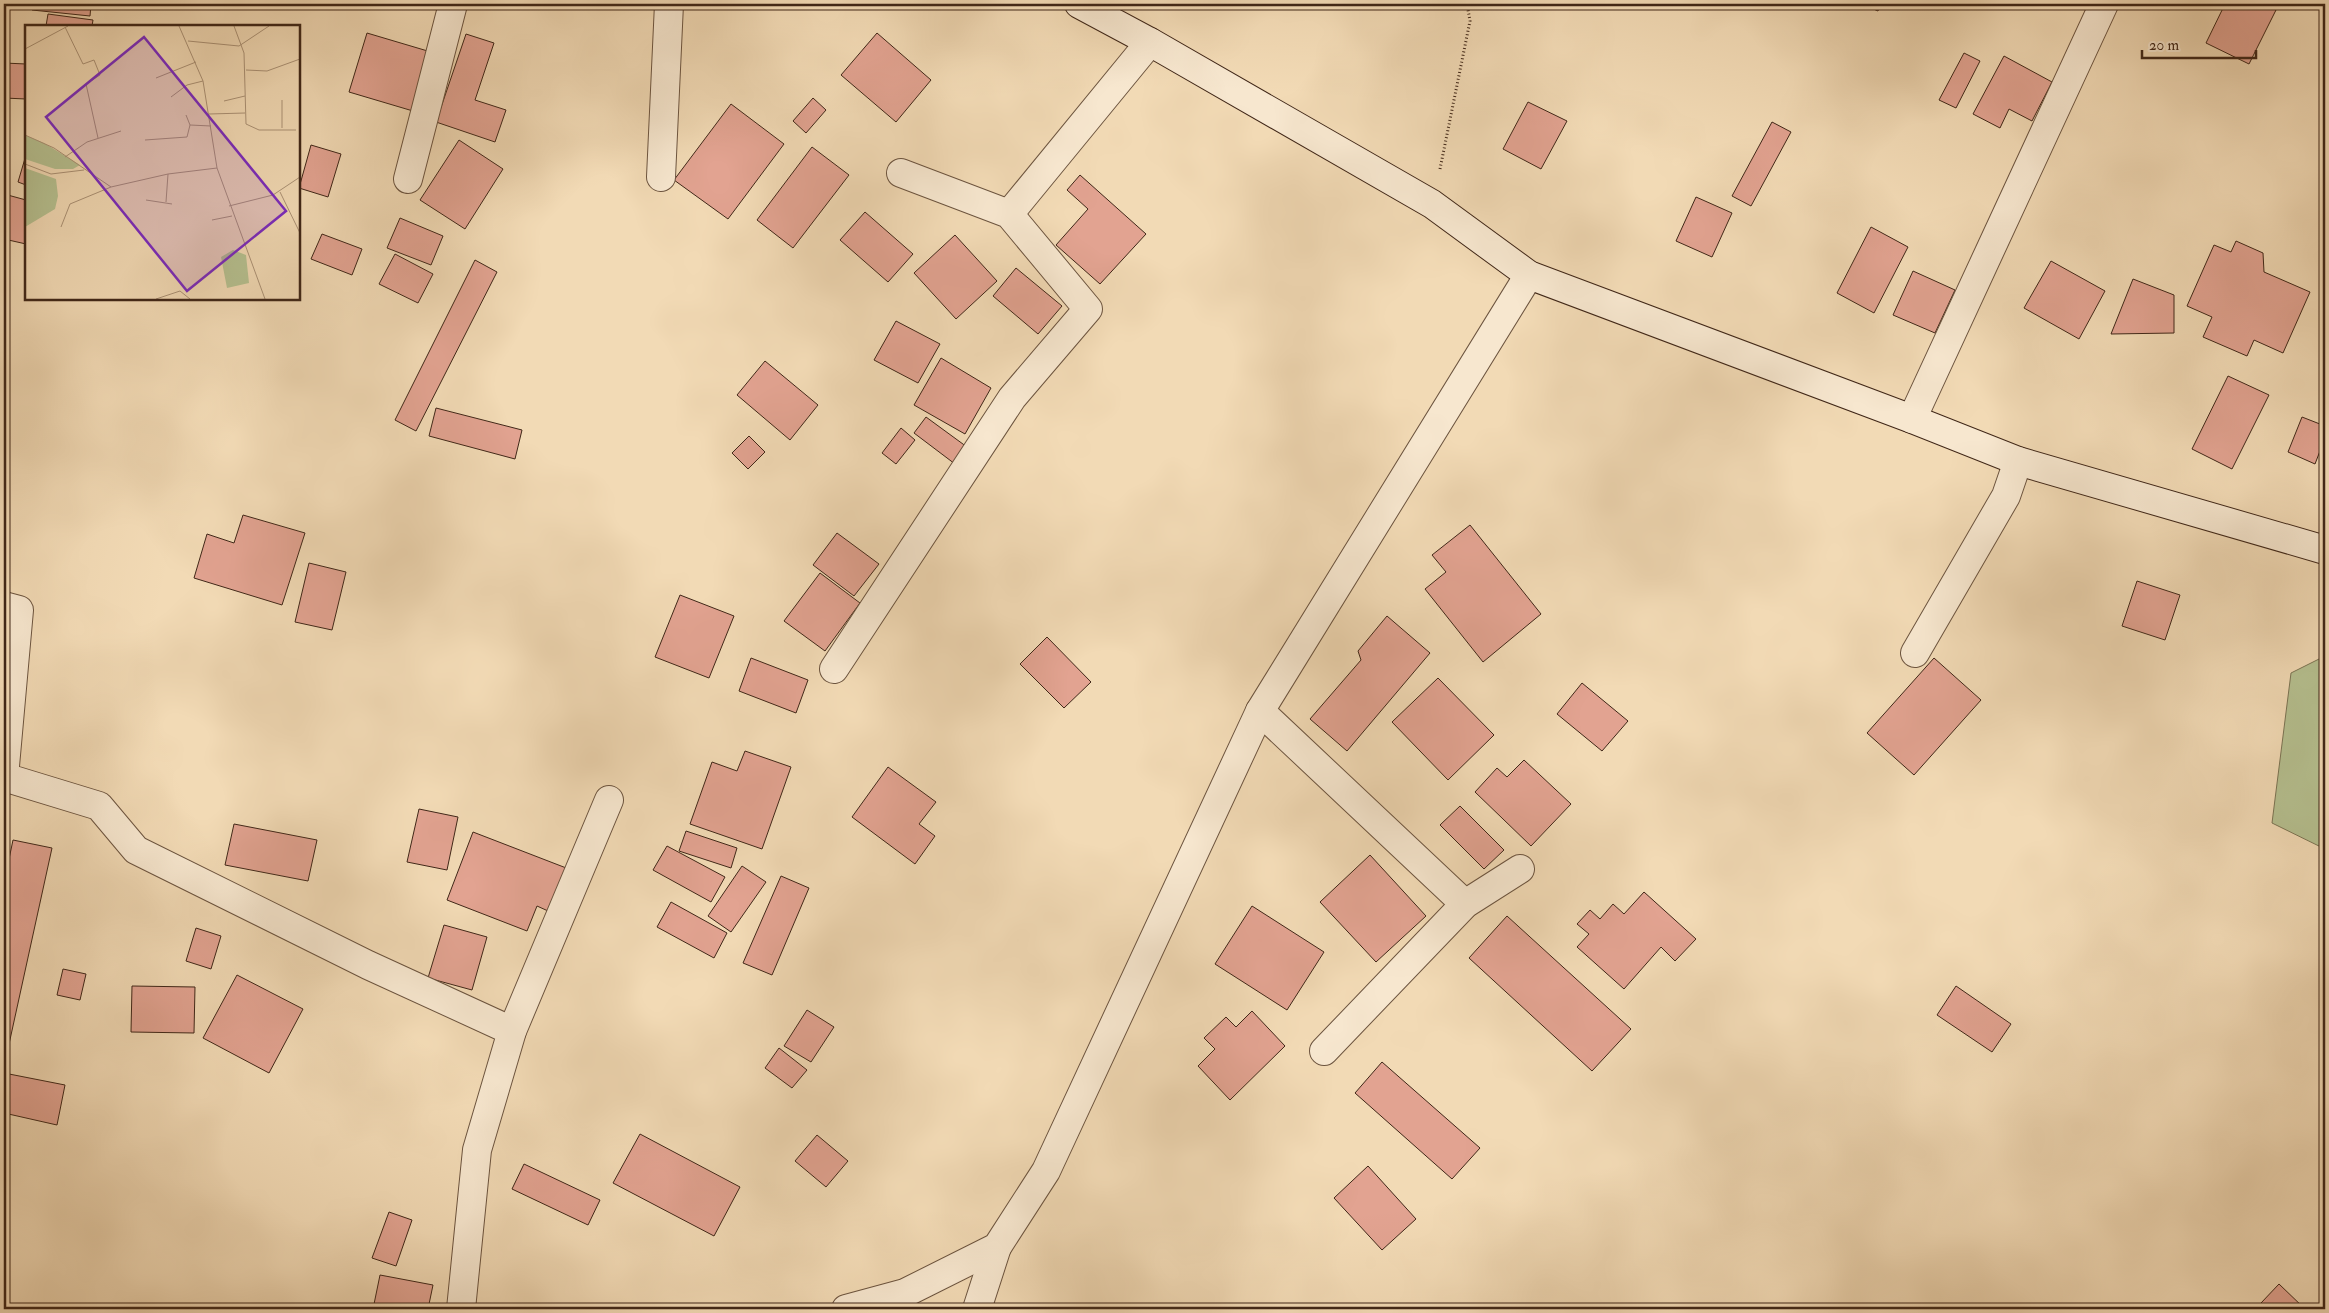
<svg xmlns="http://www.w3.org/2000/svg" width="2329" height="1313" font-family="'IM FELL Double Pica',serif">
	<style>
		.green { fill: #b6c191; stroke: #7b7454 }
		.building { fill: #e2a391; stroke: #402718 }
		.lines { fill: none; stroke-linecap: round; stroke-linejoin: round }
		.street-casing { stroke: #6c543f; stroke-width: 30 }
		.secondary-casing { stroke: #402718; stroke-width: 30 }
		.path { stroke: #402718; stroke-width: 3; stroke-dasharray: 1 2.5; stroke-linecap: butt }
		.street { stroke: #f7e7cf; stroke-width: 28 }
		.secondary { stroke: #f7e7cf; stroke-width: 28 }
		.inset-road { fill: none; stroke: #ab9276; stroke-width: 1 }
		.view { fill: #7b2cbf; fill-opacity: 0.15; stroke: #7b2cbf; stroke-width: 2.5 }
		.inset-edge { fill: none; stroke: #402718; stroke-width: 2.5 }
	</style>
	<rect width="100%" height="100%" fill="#f2dab5"/>
	<filter id="stains"><feTurbulence type="fractalNoise" baseFrequency=".004" numOctaves="4"/><feColorMatrix values="0 0 0 0 .2 0 0 0 0 .09 0 0 0 0 .02 0 0 0 .5 -.17"/></filter>
	<radialGradient id="worn" r=".72"><stop offset=".6" stop-color="#630" stop-opacity="0"/><stop offset="1" stop-color="#630" stop-opacity=".3"/></radialGradient>
	<path class="green" d="M2325 656V849L2272 823 2291 673Z"/>
	<g class="building">
		<path d="M33 4H91L90 16 32 10Z"/>
		<path d="M1862 4H1881L1878 11Z"/>
		<path d="M2225 4H2263L2276 10 2249 64 2206 43Z"/>
		<path d="M48 14 93 20 92 26H46Z"/>
		<path d="M367 33 431 52 413 111 349 92Z"/>
		<path d="M877 33 931 80 896 122 841 75Z"/>
		<path d="M466 34 494 43 475 100 506 110 495 142 436 122Z"/>
		<path d="M1964 53 1980 61 1956 108 1939 100Z"/>
		<path d="M2004 56 2052 82 2032 121 2009 109 2000 128 1973 114Z"/>
		<path d="M4 63 26 64V99L4 98Z"/>
		<path d="M813 98 826 110 806 133 793 121Z"/>
		<path d="M1528 102 1567 121 1541 169 1503 149Z"/>
		<path d="M731 104 784 144 728 219 674 180Z"/>
		<path d="M1772 122 1791 132 1751 206 1732 196Z"/>
		<path d="M459 140 503 169 465 229 420 200Z"/>
		<path d="M311 145 341 154 328 197 299 188Z"/>
		<path d="M812 147 849 175 793 248 757 220Z"/>
		<path d="M26 155V185L18 182Z"/>
		<path d="M1080 175 1146 234 1100 284 1056 245 1088 209 1067 190Z"/>
		<path d="M4 194 26 200V244L4 239Z"/>
		<path d="M1696 197 1732 213 1712 257 1676 241Z"/>
		<path d="M865 212 913 254 888 282 840 240Z"/>
		<path d="M400 218 443 236 431 265 387 248Z"/>
		<path d="M1871 227 1908 247 1874 313 1837 293Z"/>
		<path d="M322 234 362 249 352 275 311 259Z"/>
		<path d="M955 235 997 281 956 319 914 273Z"/>
		<path d="M2236 241 2263 253 2264 272 2310 292 2283 353 2254 340 2247 356 2203 337 2212 317 2187 306 2214 245 2231 252Z"/>
		<path d="M395 254 433 274 418 303 379 284Z"/>
		<path d="M475 260 497 272 416 431 395 420Z"/>
		<path d="M2051 261 2105 291 2079 339 2024 308Z"/>
		<path d="M1016 268 1062 306 1038 334 993 296Z"/>
		<path d="M1913 271 1955 290 1935 333 1893 315Z"/>
		<path d="M2133 279 2174 295V333L2111 334Z"/>
		<path d="M896 321 940 344 918 383 874 360Z"/>
		<path d="M941 358 991 388 965 434 914 405Z"/>
		<path d="M765 361 818 405 790 440 737 395Z"/>
		<path d="M2228 376 2269 395 2232 469 2192 449Z"/>
		<path d="M436 408 522 430 515 459 429 436Z"/>
		<path d="M926 417 967 447 955 464 914 433Z"/>
		<path d="M2302 417 2325 426V438L2315 464 2288 452Z"/>
		<path d="M901 428 915 440 896 464 882 453Z"/>
		<path d="M749 436 765 452 748 469 732 453Z"/>
		<path d="M243 515 305 533 282 605 194 578 207 534 234 543Z"/>
		<path d="M1470 525 1541 614 1483 662 1425 589 1446 572 1432 555Z"/>
		<path d="M837 533 879 564 854 596 813 565Z"/>
		<path d="M309 563 346 572 332 630 295 622Z"/>
		<path d="M820 573 860 603 825 651 784 621Z"/>
		<path d="M2137 581 2180 595 2165 640 2122 626Z"/>
		<path d="M680 595 734 616 709 678 655 657Z"/>
		<path d="M1387 616 1430 653 1347 751 1310 719 1361 660 1358 651Z"/>
		<path d="M1047 637 1091 682 1064 708 1020 664Z"/>
		<path d="M751 658 808 680 796 713 739 691Z"/>
		<path d="M1934 658 1981 700 1914 775 1867 733Z"/>
		<path d="M1438 678 1494 735 1448 780 1392 722Z"/>
		<path d="M1582 683 1628 721 1602 751 1557 714Z"/>
		<path d="M745 751 791 767 762 849 690 824 712 762 737 771Z"/>
		<path d="M1524 760 1571 804 1531 846 1475 792 1497 768 1507 777Z"/>
		<path d="M888 767 936 802 919 824 935 836 915 864 852 817Z"/>
		<path d="M1460 806 1504 850 1484 869 1440 825Z"/>
		<path d="M419 809 458 817 447 870 407 862Z"/>
		<path d="M234 824 317 840 308 881 225 865Z"/>
		<path d="M686 831 737 848 731 868 679 851Z"/>
		<path d="M473 832 574 871 557 915 537 906 527 931 447 900Z"/>
		<path d="M13 840 52 848 4 1067V883Z"/>
		<path d="M667 846 725 877 711 902 653 870Z"/>
		<path d="M1370 855 1426 916 1376 962 1320 902Z"/>
		<path d="M742 866 766 882 731 932 708 916Z"/>
		<path d="M781 876 809 888 772 975 743 963Z"/>
		<path d="M1644 892 1696 939 1675 961 1661 947 1624 989 1577 947 1589 934 1577 924 1590 910 1600 919 1613 904 1624 914Z"/>
		<path d="M671 902 727 933 714 958 657 927Z"/>
		<path d="M1252 906 1324 952 1287 1010 1215 964Z"/>
		<path d="M1507 916 1631 1029 1592 1071 1469 958Z"/>
		<path d="M444 925 487 937 472 990 428 978Z"/>
		<path d="M196 928 221 936 211 969 186 961Z"/>
		<path d="M63 969 86 974 80 1000 57 995Z"/>
		<path d="M237 975 303 1009 269 1073 203 1038Z"/>
		<path d="M132 986 195 987 194 1033 131 1032Z"/>
		<path d="M1956 986 2011 1024 1992 1052 1937 1015Z"/>
		<path d="M807 1010 834 1027 811 1062 784 1046Z"/>
		<path d="M1252 1011 1285 1046 1230 1100 1198 1066 1215 1049 1204 1038 1226 1017 1236 1027Z"/>
		<path d="M779 1048 807 1070 792 1088 765 1068Z"/>
		<path d="M1382 1062 1480 1148 1452 1179 1355 1093Z"/>
		<path d="M4 1073 65 1085 57 1125 4 1113Z"/>
		<path d="M640 1134 740 1187 714 1236 613 1183Z"/>
		<path d="M817 1135 848 1161 826 1187 795 1161Z"/>
		<path d="M524 1164 600 1200 588 1225 512 1189Z"/>
		<path d="M1368 1166 1416 1219 1382 1250 1334 1198Z"/>
		<path d="M389 1212 412 1220 396 1266 372 1258Z"/>
		<path d="M380 1275 433 1285 428 1309H373Z"/>
		<path d="M2279 1284 2305 1309H2267L2261 1303Z"/>
		<path d="M646 1304V1309H578V1305Z"/>
	</g>
	<g class="lines">
		<defs>
			<g id="street">
				<path d="M661 177 669 4"/>
				<path d="M408 179 453 4"/>
				<path d="M1009 214 1150 42"/>
				<path d="M1912 419 2104 4"/>
				<path d="M4 606 19 610 4 777 99 806 136 850 368 965 512 1031"/>
				<path d="M1915 653 2006 496 2018 461"/>
				<path d="M834 669 1012 398 1088 309 1009 214 901 173"/>
				<path d="M1260 711 1465 904"/>
				<path d="M1324 1051 1465 904 1520 869"/>
				<path d="M461 1309 477 1150 512 1031 609 800"/>
				<path d="M846 1309 905 1293 997 1247 1046 1171 1260 711 1529 275"/>
				<path d="M977 1309 997 1247"/>
			</g>
			<path id="secondary" d="M1079 4 1150 42 1432 204 1529 275 1912 419 2018 461 2325 550"/>
		</defs>
		<use href="#street" class="street-casing"/>
		<use href="#secondary" class="secondary-casing"/>
		<path class="path" d="M1440 169 1470 21 1467 4"/>
		<use href="#street" class="street"/>
		<use href="#secondary" class="secondary"/>
	</g>
	<g transform="translate(25 25)">
		<rect width="275" height="275" fill="#f2dab5"/>
		<path d="M0 110 19 118 55 140 48 144H30L0 134ZM0 143 31 154 33 171 30 184 0 202ZM208 225 221 230 224 258 202 263 196 232Z" fill="#b6c191"/>
		<path class="inset-road" d="M154 1 178 56 192 143 240 274M209 1 219 28 221 99 234 105H271M40 2 58 39 69 35 75 50 61 59 73 113M163 16 214 21 244 1M0 24 43 1M221 45 242 46 275 34M131 53 171 37M146 72 162 60 178 56M257 75V103M199 76 220 71M184 89 220 88M165 100 186 101M0 110 29 123 86 162 143 149 192 143M120 115 162 112 165 100 161 90M40 132 62 117 96 106M0 139 26 149 59 145M255 167 275 208M121 175 147 179M141 177 143 149M204 181 248 170 275 152M187 195 207 191M36 202 45 179 86 162M131 274 155 266 165 274"/>
		<path class="view" d="M119 12 261 186 162 266 21 92Z"/>
		<rect width="275" height="275" class="inset-edge"/>
	</g>
	<rect width="2329" height="1313" fill="none" stroke="#f2dab5" stroke-width="20"/>
	<rect x="5" y="5" width="2319" height="1303" fill="none" stroke="#402718" stroke-width="2.5"/>
	<rect x="10" y="10" width="2309" height="1293" fill="none" stroke="#402718"/>
	<path d="M2142 50v8h114v-8" fill="none" stroke="#402718" stroke-width="2.5"/>
	<text x="2149" y="50" font-size="15" fill="#402718" stroke="#f7e7cf" stroke-width="4" paint-order="stroke">20 m</text>
	<rect width="100%" height="100%" filter="url(#stains)"/>
	<rect width="100%" height="100%" fill="url(#worn)"/>
</svg>
